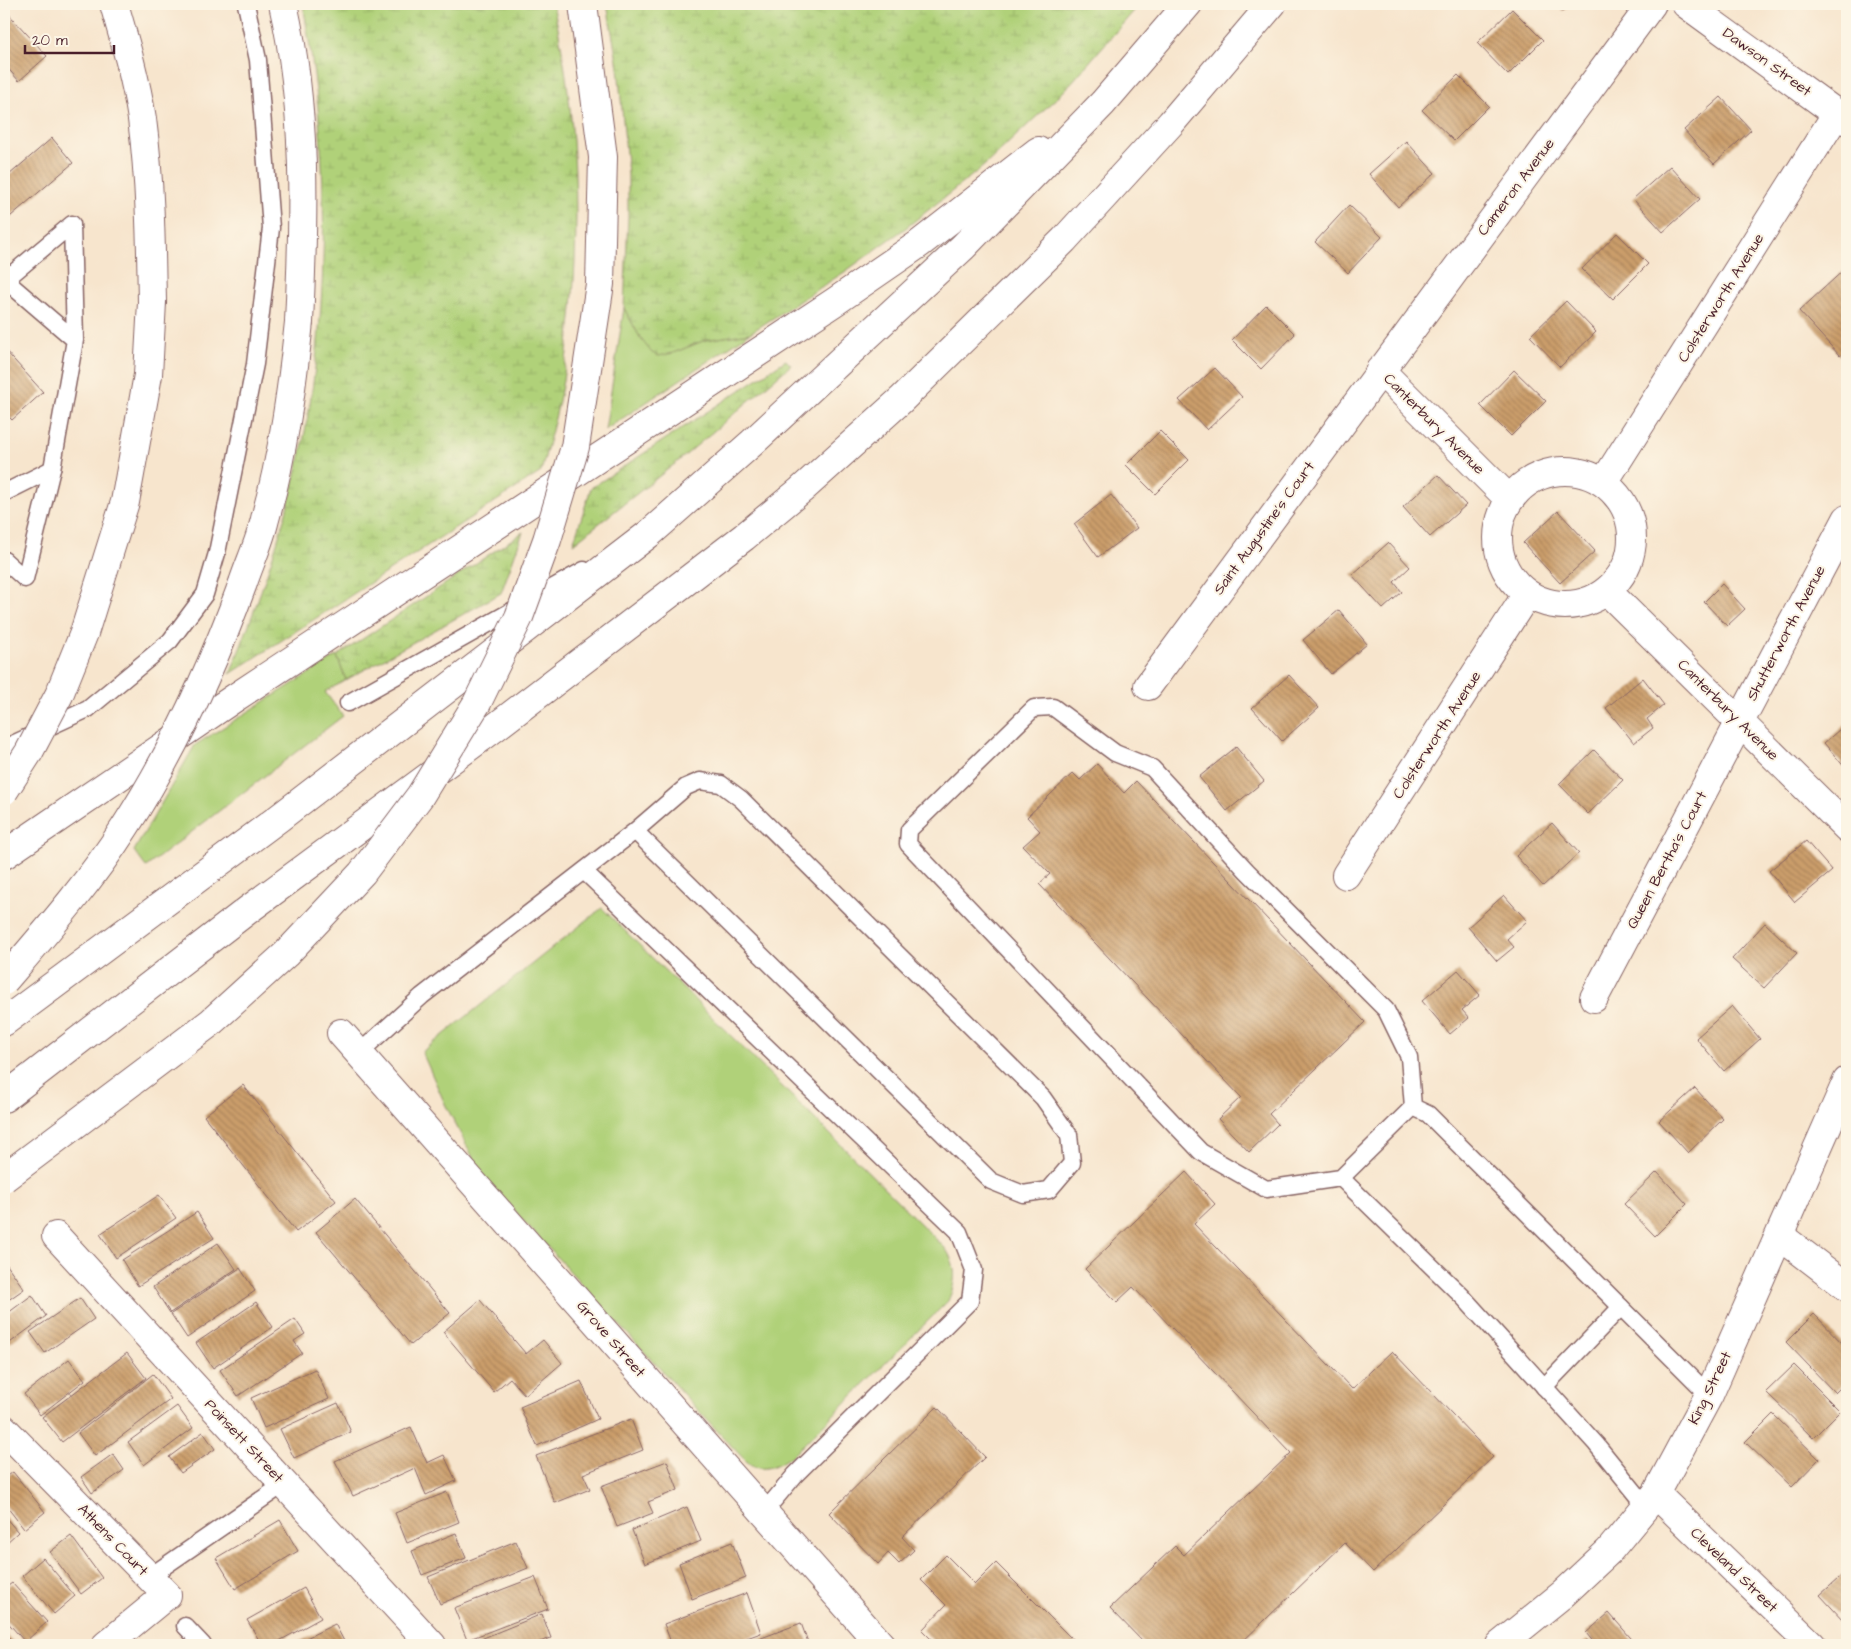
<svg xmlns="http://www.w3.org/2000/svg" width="1851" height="1649" font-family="'Architects Daughter',sans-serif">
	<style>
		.grass { fill: #b0d179; stroke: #7d7852 }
		.wetland { fill: url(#wetland-marsh); stroke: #7d7852 }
		.building { fill: url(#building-back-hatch) }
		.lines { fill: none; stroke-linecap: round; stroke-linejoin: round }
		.lane-casing { stroke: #876464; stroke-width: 19 }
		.street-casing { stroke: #876464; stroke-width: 30 }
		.primary-casing { stroke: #876464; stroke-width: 30 }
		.highway-casing { stroke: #876464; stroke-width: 30 }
		.lane { stroke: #fff; stroke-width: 16 }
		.street { stroke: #fff; stroke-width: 28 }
		.primary { stroke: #fff; stroke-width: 28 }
		.highway { stroke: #fff; stroke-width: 28 }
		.highway-bridge-casing { stroke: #876464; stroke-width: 30; stroke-linecap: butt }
		.highway-bridge { stroke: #fff; stroke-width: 28 }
		.labels { text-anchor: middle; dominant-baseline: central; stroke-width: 4; stroke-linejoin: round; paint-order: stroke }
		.street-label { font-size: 15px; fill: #4a1f2b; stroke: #fcf5e5 }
	</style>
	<defs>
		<pattern id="wetland-marsh" width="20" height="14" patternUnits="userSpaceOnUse" patternTransform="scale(1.25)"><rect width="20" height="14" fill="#b0d179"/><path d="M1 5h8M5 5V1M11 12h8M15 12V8" fill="none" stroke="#99b369"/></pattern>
		<pattern id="building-back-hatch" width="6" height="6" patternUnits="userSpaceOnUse" patternTransform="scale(1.25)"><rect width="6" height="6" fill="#cb9e6b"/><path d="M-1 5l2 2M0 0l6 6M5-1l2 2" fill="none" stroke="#a78058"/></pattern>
	</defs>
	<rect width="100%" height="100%" fill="#fcf5e5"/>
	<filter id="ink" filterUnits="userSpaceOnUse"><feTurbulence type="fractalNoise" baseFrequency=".02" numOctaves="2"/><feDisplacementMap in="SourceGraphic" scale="10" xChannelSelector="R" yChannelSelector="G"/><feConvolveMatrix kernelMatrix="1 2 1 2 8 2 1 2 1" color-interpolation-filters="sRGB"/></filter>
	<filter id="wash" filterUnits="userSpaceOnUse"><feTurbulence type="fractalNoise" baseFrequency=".0096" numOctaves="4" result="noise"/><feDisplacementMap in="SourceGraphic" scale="20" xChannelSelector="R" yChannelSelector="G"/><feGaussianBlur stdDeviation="1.12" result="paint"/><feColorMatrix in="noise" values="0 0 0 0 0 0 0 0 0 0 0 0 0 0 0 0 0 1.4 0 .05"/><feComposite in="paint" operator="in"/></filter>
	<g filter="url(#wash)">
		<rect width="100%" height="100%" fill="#f7e5cd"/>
		<g class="grass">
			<path d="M624 308 641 339 673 353 705 340 750 333 605 430Z"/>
			<path d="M337 656 346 680 325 692 343 716 146 867 134 851 195 745Z"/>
			<path d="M602 908 945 1248C957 1265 957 1281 948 1301L794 1454C755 1482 751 1465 722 1436L483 1177 445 1104 422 1052Z"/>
		</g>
		<g class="wetland">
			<path d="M303 4H553C580 127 583 255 563 380 558 411 549 441 541 472L230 674C259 600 286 525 302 447 324 341 328 228 319 120 316 81 309 42 303 4Z"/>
			<path d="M607 4H1140L1065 90 985 165 907 227 846 271 750 333 705 340 673 353 659 356 652 353 641 339 624 308 628 217V174L618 67Z"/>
			<path d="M786 360 791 365 681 459 573 544 591 488Z"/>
			<path d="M523 532 501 593 346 680 337 656Z"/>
		</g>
		<g id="blocks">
			<g class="building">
				<path d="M1556 4H1571L1563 11Z"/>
				<path d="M4 9 47 56 19 81 4 64Z"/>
				<path d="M1512 9 1543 40 1508 75 1477 43Z"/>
				<path d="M1458 75 1489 106 1454 141 1422 110Z"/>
				<path d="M1721 97 1751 130 1714 164 1684 130Z"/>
				<path d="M52 138 73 163 4 222V169L9 175Z"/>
				<path d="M1406 141 1435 173 1398 207 1369 174Z"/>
				<path d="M1670 166 1700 199 1663 232 1633 199Z"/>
				<path d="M1349 205 1382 237 1348 273 1315 242Z"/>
				<path d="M1617 233 1648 264 1613 299 1582 269Z"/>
				<path d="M1847 267V349L1840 356 1799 311Z"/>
				<path d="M1566 301 1596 332 1560 367 1530 336Z"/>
				<path d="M1266 305 1295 334 1261 369 1232 340Z"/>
				<path d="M4 349 43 392 12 420 7 415 4 418Z"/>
				<path d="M1215 368 1242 397 1207 430 1179 400Z"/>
				<path d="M1514 370 1546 401 1511 436 1480 405Z"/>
				<path d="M1160 431 1189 460 1155 494 1126 465Z"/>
				<path d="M1438 475 1466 505 1430 537 1403 507Z"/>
				<path d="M1111 495 1137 528 1098 557 1074 524Z"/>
				<path d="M1558 511 1595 551 1560 583 1523 543Z"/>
				<path d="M1388 543 1410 567 1394 582 1402 592 1383 609 1352 575Z"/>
				<path d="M1722 584 1745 609 1727 626 1704 602Z"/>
				<path d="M1339 610 1367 644 1331 674 1303 640Z"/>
				<path d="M1289 675 1319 708 1282 741 1252 708Z"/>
				<path d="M1643 678 1664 705 1647 719 1653 728 1634 743 1606 708Z"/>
				<path d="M1847 723V770L1824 743Z"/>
				<path d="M1236 747 1264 781 1227 811 1199 777Z"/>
				<path d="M1594 750 1623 780 1588 814 1559 784Z"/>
				<path d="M1097 764 1124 793 1136 781 1365 1022 1269 1114 1278 1124 1249 1152 1218 1119 1241 1097 1039 884 1050 874 1023 846 1040 831 1027 817 1073 773 1080 780Z"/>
				<path d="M1552 823 1579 853 1543 886 1516 856Z"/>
				<path d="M1806 841 1832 871 1795 902 1769 871Z"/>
				<path d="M1504 895 1527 921 1507 939 1514 947 1497 961 1468 927Z"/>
				<path d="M1765 923 1797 953 1764 988 1732 959Z"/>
				<path d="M1458 970 1480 995 1462 1010 1469 1018 1450 1034 1422 1001Z"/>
				<path d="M1732 1006 1760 1039 1724 1071 1696 1038Z"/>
				<path d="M243 1085 336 1201 296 1232 204 1116Z"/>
				<path d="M1695 1088 1723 1119 1688 1153 1659 1121Z"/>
				<path d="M1186 1172 1215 1204 1194 1224 1352 1389 1392 1351 1493 1457 1373 1572 1345 1543 1239 1645H1146L1110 1608 1175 1546 1184 1555 1291 1453 1133 1287 1117 1302 1085 1269Z"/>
				<path d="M1657 1172 1687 1204 1655 1236 1624 1204Z"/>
				<path d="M159 1195 176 1218 116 1258 100 1234Z"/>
				<path d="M355 1199 450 1313 411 1345 316 1232Z"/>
				<path d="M197 1212 214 1238 138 1286 122 1260Z"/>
				<path d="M218 1243 236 1269 170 1313 153 1287Z"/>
				<path d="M7 1265 24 1289 4 1303V1267Z"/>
				<path d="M240 1268 255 1291 187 1338 171 1314Z"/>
				<path d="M32 1295 46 1316 7 1345 4 1341V1316Z"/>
				<path d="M80 1298 94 1319 45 1353 30 1332Z"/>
				<path d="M480 1300 526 1354 543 1340 562 1363 525 1395 510 1378 494 1392 443 1332Z"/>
				<path d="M256 1302 273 1327 213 1368 196 1343Z"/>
				<path d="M1814 1314 1847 1348V1381L1835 1393 1786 1342Z"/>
				<path d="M295 1319 305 1334 294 1341 302 1353 238 1396 220 1370Z"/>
				<path d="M127 1353 146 1378 62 1442 42 1417Z"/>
				<path d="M69 1359 85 1380 40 1415 24 1394Z"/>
				<path d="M1794 1365 1840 1411 1813 1438 1766 1392Z"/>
				<path d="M315 1369 329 1399 264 1428 251 1398Z"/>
				<path d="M153 1374 171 1399 95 1456 78 1433Z"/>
				<path d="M581 1381 598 1419 537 1446 520 1407Z"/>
				<path d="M338 1403 351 1432 294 1458 280 1429Z"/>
				<path d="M177 1406 193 1428 144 1465 128 1442Z"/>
				<path d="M937 1407 985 1457 902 1537 914 1550 899 1564 888 1553 878 1564 829 1513Z"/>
				<path d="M1773 1414 1819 1459 1792 1487 1745 1442Z"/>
				<path d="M631 1419 643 1450 583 1474 590 1489 555 1503 536 1456Z"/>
				<path d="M411 1427 427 1463 444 1455 456 1481 426 1495 415 1468 353 1496 335 1461Z"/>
				<path d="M203 1432 215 1449 181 1473 169 1457Z"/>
				<path d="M113 1454 124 1470 92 1493 81 1477Z"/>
				<path d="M667 1461 678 1490 648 1502 653 1513 617 1527 601 1486Z"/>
				<path d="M13 1472 45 1512 24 1529 4 1503V1479Z"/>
				<path d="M447 1492 459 1522 407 1543 395 1513Z"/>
				<path d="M687 1507 701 1541 645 1564 632 1530Z"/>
				<path d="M4 1516 18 1532 4 1545Z"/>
				<path d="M280 1520 298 1551 235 1589 216 1558Z"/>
				<path d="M456 1533 466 1558 422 1575 412 1551Z"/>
				<path d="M71 1536 102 1578 81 1594 50 1552Z"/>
				<path d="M516 1541 528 1568 440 1604 428 1577Z"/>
				<path d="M732 1542 746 1578 692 1599 679 1563Z"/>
				<path d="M946 1555 975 1584 996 1563 1078 1645H937L922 1630 946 1605 921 1580Z"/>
				<path d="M43 1558 75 1596 54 1614 22 1576Z"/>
				<path d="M1847 1571V1616L1843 1620 1820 1595Z"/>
				<path d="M535 1577 548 1609 467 1640 454 1608Z"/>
				<path d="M12 1583 47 1622 25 1642 4 1618V1589Z"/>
				<path d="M304 1588 321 1618 272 1645H262L247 1620Z"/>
				<path d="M747 1593 761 1633 727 1645H672L664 1624Z"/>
				<path d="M1609 1613 1637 1645H1596L1586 1633Z"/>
				<path d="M542 1614 551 1638 532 1645H478L476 1641Z"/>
				<path d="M801 1623 809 1645H743Z"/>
				<path d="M335 1624 346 1645H292Z"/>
				<path d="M4 1632 16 1645H4Z"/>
				<path d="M1587 1640 1592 1645H1580Z"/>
			</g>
		</g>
	</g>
	<g filter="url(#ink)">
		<use href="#blocks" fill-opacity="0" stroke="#876464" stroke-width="1"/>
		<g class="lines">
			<defs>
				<g id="lane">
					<path d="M4 493 52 469"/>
					<path d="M4 560 25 579 52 469 75 340 5 280 72 224 75 340"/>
					<path d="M348 703 584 570"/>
					<path d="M4 748 88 709 170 641 205 594 217 553 255 364 271 228 258 60 246 4"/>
					<path d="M584 871 959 1232 974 1270 970 1301 795 1475 764 1512"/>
					<path d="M358 1054 422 996 635 831 686 787 700 781 721 784 741 799 1043 1098 1069 1135 1072 1163 1049 1190 1023 1194 991 1181 635 831"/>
					<path d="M1413 1107 1409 1057 1386 1010 1247 871 1152 768 1115 753 1053 707 1034 708 909 830 908 844 1201 1152 1266 1189 1341 1178 1413 1107 1428 1114 1709 1395"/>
					<path d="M1341 1178 1463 1297 1596 1444 1647 1507"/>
					<path d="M1544 1387 1621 1307"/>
					<path d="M149 1577 284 1484"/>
					<path d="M185 1626 203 1645"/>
				</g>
				<g id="street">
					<path d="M1686 4 1847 121"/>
					<path d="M4 278 5 280"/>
					<path d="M1380 370 1509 499"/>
					<circle cx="1565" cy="538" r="67"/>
					<path d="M1604 482 1837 113"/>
					<path d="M1608 592 1847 828"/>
					<path d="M1148 686 1652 4"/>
					<path d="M1346 875 1527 594"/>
					<path d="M1594 998 1847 519"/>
					<path d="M341 1033 881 1645"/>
					<path d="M56 1236 432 1645"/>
					<path d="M1780 1236 1847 1287"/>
					<path d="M4 1429 167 1595 106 1645"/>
					<path d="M1656 1494 1812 1645"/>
				</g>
				<path id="primary" d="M1500 1645 1563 1594 1609 1551 1656 1494 1709 1395 1847 1081"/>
				<g id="highway">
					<path d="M114 4C125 42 136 80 142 119 150 180 151 241 152 302"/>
					<path d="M283 4C307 108 304 216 299 322"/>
					<path d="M4 855 233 699 836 301 919 244 1038 151"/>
					<path d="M4 1022 279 818 650 533 753 442 963 247 1103 103 1188 4"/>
					<path d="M4 1098 248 910 493 729 744 537 801 490 901 400 1064 240 1171 123 1272 4"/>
				</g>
			</defs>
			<use href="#lane" class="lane-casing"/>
			<use href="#street" class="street-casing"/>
			<use href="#primary" class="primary-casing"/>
			<use href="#highway" class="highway-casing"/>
			<use href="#lane" class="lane"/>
			<use href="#street" class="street"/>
			<use href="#primary" class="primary"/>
			<use href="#highway" class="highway"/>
			<defs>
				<g id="highway-bridge">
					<path d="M4 791 29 752 59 695 84 633 125 502 148 375 152 302"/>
					<path d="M4 981C46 932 90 882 125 827 174 751 212 668 243 583 250 562 260 541 265 519 283 454 292 388 299 322"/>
					<path d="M4 1178 210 1023 286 954 362 873 420 796 477 703 519 617 547 540 575 447 600 284 603 157 583 4"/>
				</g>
			</defs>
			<use href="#highway-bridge" class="highway-bridge-casing"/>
			<use href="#highway-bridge" class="highway-bridge"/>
		</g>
	</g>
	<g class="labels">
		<g class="street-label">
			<text transform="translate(1767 62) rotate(36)">Dawson Street</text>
			<text transform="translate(1516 187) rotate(-53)">Cameron Avenue</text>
			<text transform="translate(1721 298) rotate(-58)">Colsterworth Avenue</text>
			<text transform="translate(1434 424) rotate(45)">Canterbury Avenue</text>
			<text transform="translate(1264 528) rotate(-54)">Saint Augustine's Court</text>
			<text transform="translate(1786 633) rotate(-62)">Shutterworth Avenue</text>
			<text transform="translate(1728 710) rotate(45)">Canterbury Avenue</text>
			<text transform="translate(1437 735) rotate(-57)">Colsterworth Avenue</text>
			<text transform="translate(1667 860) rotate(-62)">Queen Bertha's Court</text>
			<text transform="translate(611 1339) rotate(49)">Grove Street</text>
			<text transform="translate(1710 1388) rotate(-64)">King Street</text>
			<text transform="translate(244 1441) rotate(47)">Poinsett Street</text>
			<text transform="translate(113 1540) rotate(46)">Athens Court</text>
			<text transform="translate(1734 1570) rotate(44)">Cleveland Street</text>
		</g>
	</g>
	<rect width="1851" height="1649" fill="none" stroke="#fcf5e5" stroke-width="20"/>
	<path d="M25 45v8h89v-8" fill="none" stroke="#4a1f2b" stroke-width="2.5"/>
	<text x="32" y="45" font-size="15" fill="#4a1f2b" stroke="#fcf5e5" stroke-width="4" paint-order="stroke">20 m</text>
</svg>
